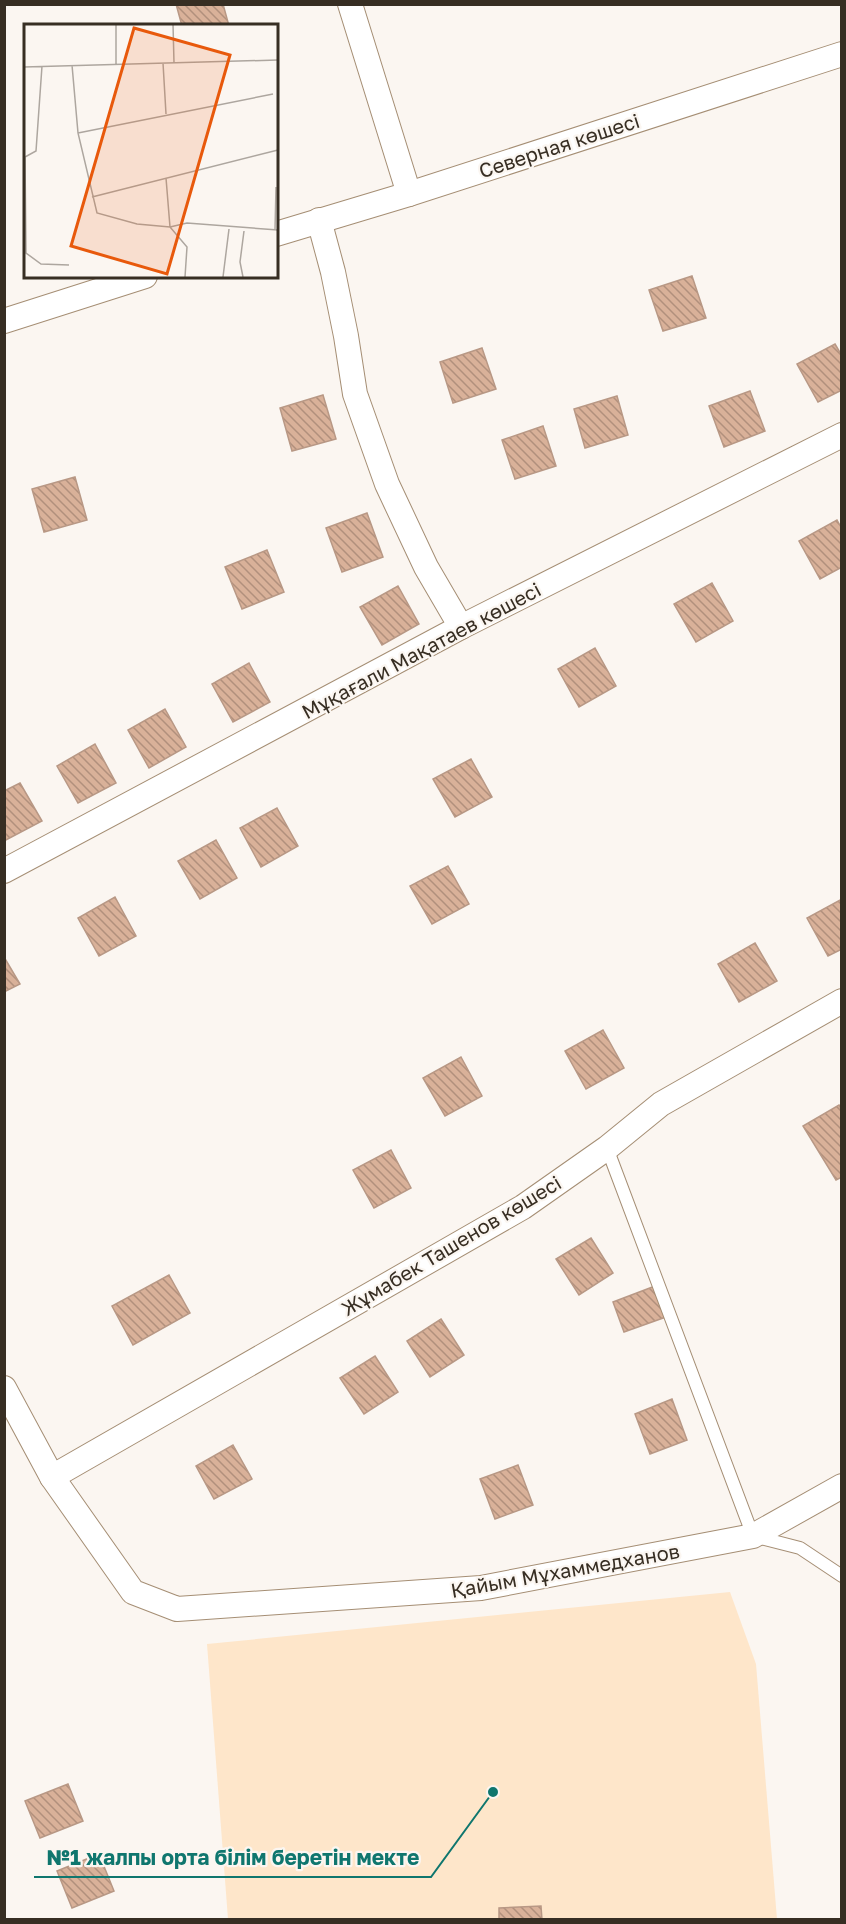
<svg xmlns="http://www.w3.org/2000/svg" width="846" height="1924" font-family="'Golos Text',sans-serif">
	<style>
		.built { fill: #fee6ca }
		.building { fill: url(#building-back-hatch); stroke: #b89885; stroke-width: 1.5 }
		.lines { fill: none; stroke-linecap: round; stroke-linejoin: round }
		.service-casing { stroke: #a58e74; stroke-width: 14 }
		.minor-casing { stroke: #a58e74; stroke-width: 26 }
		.service { stroke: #fff; stroke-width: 12 }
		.minor { stroke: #fff; stroke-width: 24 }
		.labels { text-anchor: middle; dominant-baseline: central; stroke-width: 4.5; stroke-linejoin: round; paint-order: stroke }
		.street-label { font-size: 20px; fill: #372e23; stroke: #fbf6f1 }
		.inset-road { fill: none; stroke: #ada69f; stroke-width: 1.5 }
		.view { fill: #e8590c; fill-opacity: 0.15; stroke: #e8590c; stroke-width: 3 }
		.inset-edge { fill: none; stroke: #372e23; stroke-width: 3 }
		.leader { fill: none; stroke: #0f766e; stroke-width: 2 }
		.callout-dot { fill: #0f766e; stroke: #fbf6f1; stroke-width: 2 }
		.callout-label { font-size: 21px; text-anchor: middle; font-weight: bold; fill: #0f766e; stroke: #fbf6f1; stroke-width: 4.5; stroke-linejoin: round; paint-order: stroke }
	</style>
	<defs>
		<pattern id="building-back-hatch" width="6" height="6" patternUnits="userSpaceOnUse" patternTransform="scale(1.5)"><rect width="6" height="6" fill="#d9b199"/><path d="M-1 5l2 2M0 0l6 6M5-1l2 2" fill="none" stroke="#b1907c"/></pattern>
	</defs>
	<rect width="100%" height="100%" fill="#fbf6f1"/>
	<path class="built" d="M730 1592 756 1664 777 1919H228L207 1644Z"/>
	<g class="building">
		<path d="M176 4H223L229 26H182Z"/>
		<path d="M692 276 706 318 663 331 649 290Z"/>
		<path d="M835 344 842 356V390L818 402 797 364Z"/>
		<path d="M482 348 496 389 453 403 440 362Z"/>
		<path d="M750 391 765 431 724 447 709 406Z"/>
		<path d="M323 395 336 439 292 451 280 408Z"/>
		<path d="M617 396 628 435 585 448 574 409Z"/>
		<path d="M543 426 556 466 515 479 502 440Z"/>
		<path d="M75 477 87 520 44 532 32 489Z"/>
		<path d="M367 513 383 557 342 572 326 528Z"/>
		<path d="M837 520 842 529V567L820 579 799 541Z"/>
		<path d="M267 550 284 592 242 609 225 567Z"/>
		<path d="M712 583 733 621 696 642 674 604Z"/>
		<path d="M398 586 419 624 382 645 360 607Z"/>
		<path d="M595 648 616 686 579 707 558 669Z"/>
		<path d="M249 663 270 702 233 722 212 684Z"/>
		<path d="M165 709 186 747 149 768 128 730Z"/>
		<path d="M95 744 116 783 78 803 57 766Z"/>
		<path d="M471 759 492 797 455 817 433 779Z"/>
		<path d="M20 783 42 821 4 841V791Z"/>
		<path d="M277 808 298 846 261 867 240 828Z"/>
		<path d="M216 840 237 878 200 899 178 861Z"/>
		<path d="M448 866 469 904 432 924 410 886Z"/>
		<path d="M115 897 136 936 99 956 78 918Z"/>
		<path d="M842 899V949L828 956 807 918Z"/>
		<path d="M755 943 777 981 739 1002 718 964Z"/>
		<path d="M4 957 20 984 4 992Z"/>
		<path d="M603 1030 624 1068 586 1089 565 1051Z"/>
		<path d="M461 1057 482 1096 445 1116 423 1078Z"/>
		<path d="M839 1105 842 1110V1177L836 1180 803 1126Z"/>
		<path d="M391 1150 411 1188 374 1208 353 1170Z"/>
		<path d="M591 1238 613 1273 579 1295 556 1259Z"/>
		<path d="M169 1275 190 1313 133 1345 112 1306Z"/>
		<path d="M655 1286 666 1317 624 1332 613 1302Z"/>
		<path d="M441 1319 464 1355 430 1377 407 1341Z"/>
		<path d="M375 1356 398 1392 364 1414 340 1378Z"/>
		<path d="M672 1399 687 1440 650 1454 635 1414Z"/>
		<path d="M233 1445 252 1479 214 1499 196 1466Z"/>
		<path d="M518 1465 533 1505 495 1519 480 1479Z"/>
		<path d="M68 1784 83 1821 40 1838 25 1801Z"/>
		<path d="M99 1854 114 1891 72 1908 57 1871Z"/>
		<path d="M541 1906 542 1920H499V1908Z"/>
	</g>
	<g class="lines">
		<defs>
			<path id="service" d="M607 1148 753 1536 800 1548 842 1576"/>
			<g id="minor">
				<path d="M350 4 409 194"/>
				<path d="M319 220 333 272 346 336 355 394 387 484 426 567 461 627"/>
				<path d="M276 234 409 194 842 54"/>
				<path d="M4 321 145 276"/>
				<path d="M4 871 461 627 842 435"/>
				<path d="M4 1388 52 1477 133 1592 177 1609 481 1588 753 1536 842 1486"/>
				<path d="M52 1477 523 1207 607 1148 661 1104 842 1001"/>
			</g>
		</defs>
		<use href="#service" class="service-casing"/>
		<use href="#minor" class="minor-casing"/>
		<use href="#service" class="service"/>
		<use href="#minor" class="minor"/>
	</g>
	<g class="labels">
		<g class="street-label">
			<text transform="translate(559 145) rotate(-18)">Северная көшесі</text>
			<text transform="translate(421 650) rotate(-28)">Мұқағали Мақатаев көшесі</text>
			<text transform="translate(451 1245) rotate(-31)">Жұмабек Ташенов көшесі</text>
			<text transform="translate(565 1570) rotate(-10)">Қайым Мұхаммедханов</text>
		</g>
	</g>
	<g transform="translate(24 24)">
		<rect width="254" height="254" fill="#fbf6f1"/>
		<path class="inset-road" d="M149 0 150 39M139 39 142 90M48 41 54 109 73 189 113 200 146 203 163 199 254 206M92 41V0M18 42 12 127 1 133 2 229 17 240 45 241M0 43 254 36M54 109 249 70M142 154 146 203 163 223 161 253M68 173 254 126M251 206 252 163M199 253 205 205M219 253 216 238 220 207"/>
		<path class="view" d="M110 4 206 31 143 250 47 222Z"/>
		<rect width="254" height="254" class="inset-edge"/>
	</g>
	<path class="leader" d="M493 1792L431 1877H34"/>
	<circle class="callout-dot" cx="493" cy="1792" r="6"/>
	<g class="callout-label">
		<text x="233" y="1865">№1 жалпы орта білім беретін мекте</text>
	</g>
	<rect width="846" height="1924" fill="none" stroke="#372e23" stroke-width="12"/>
</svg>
